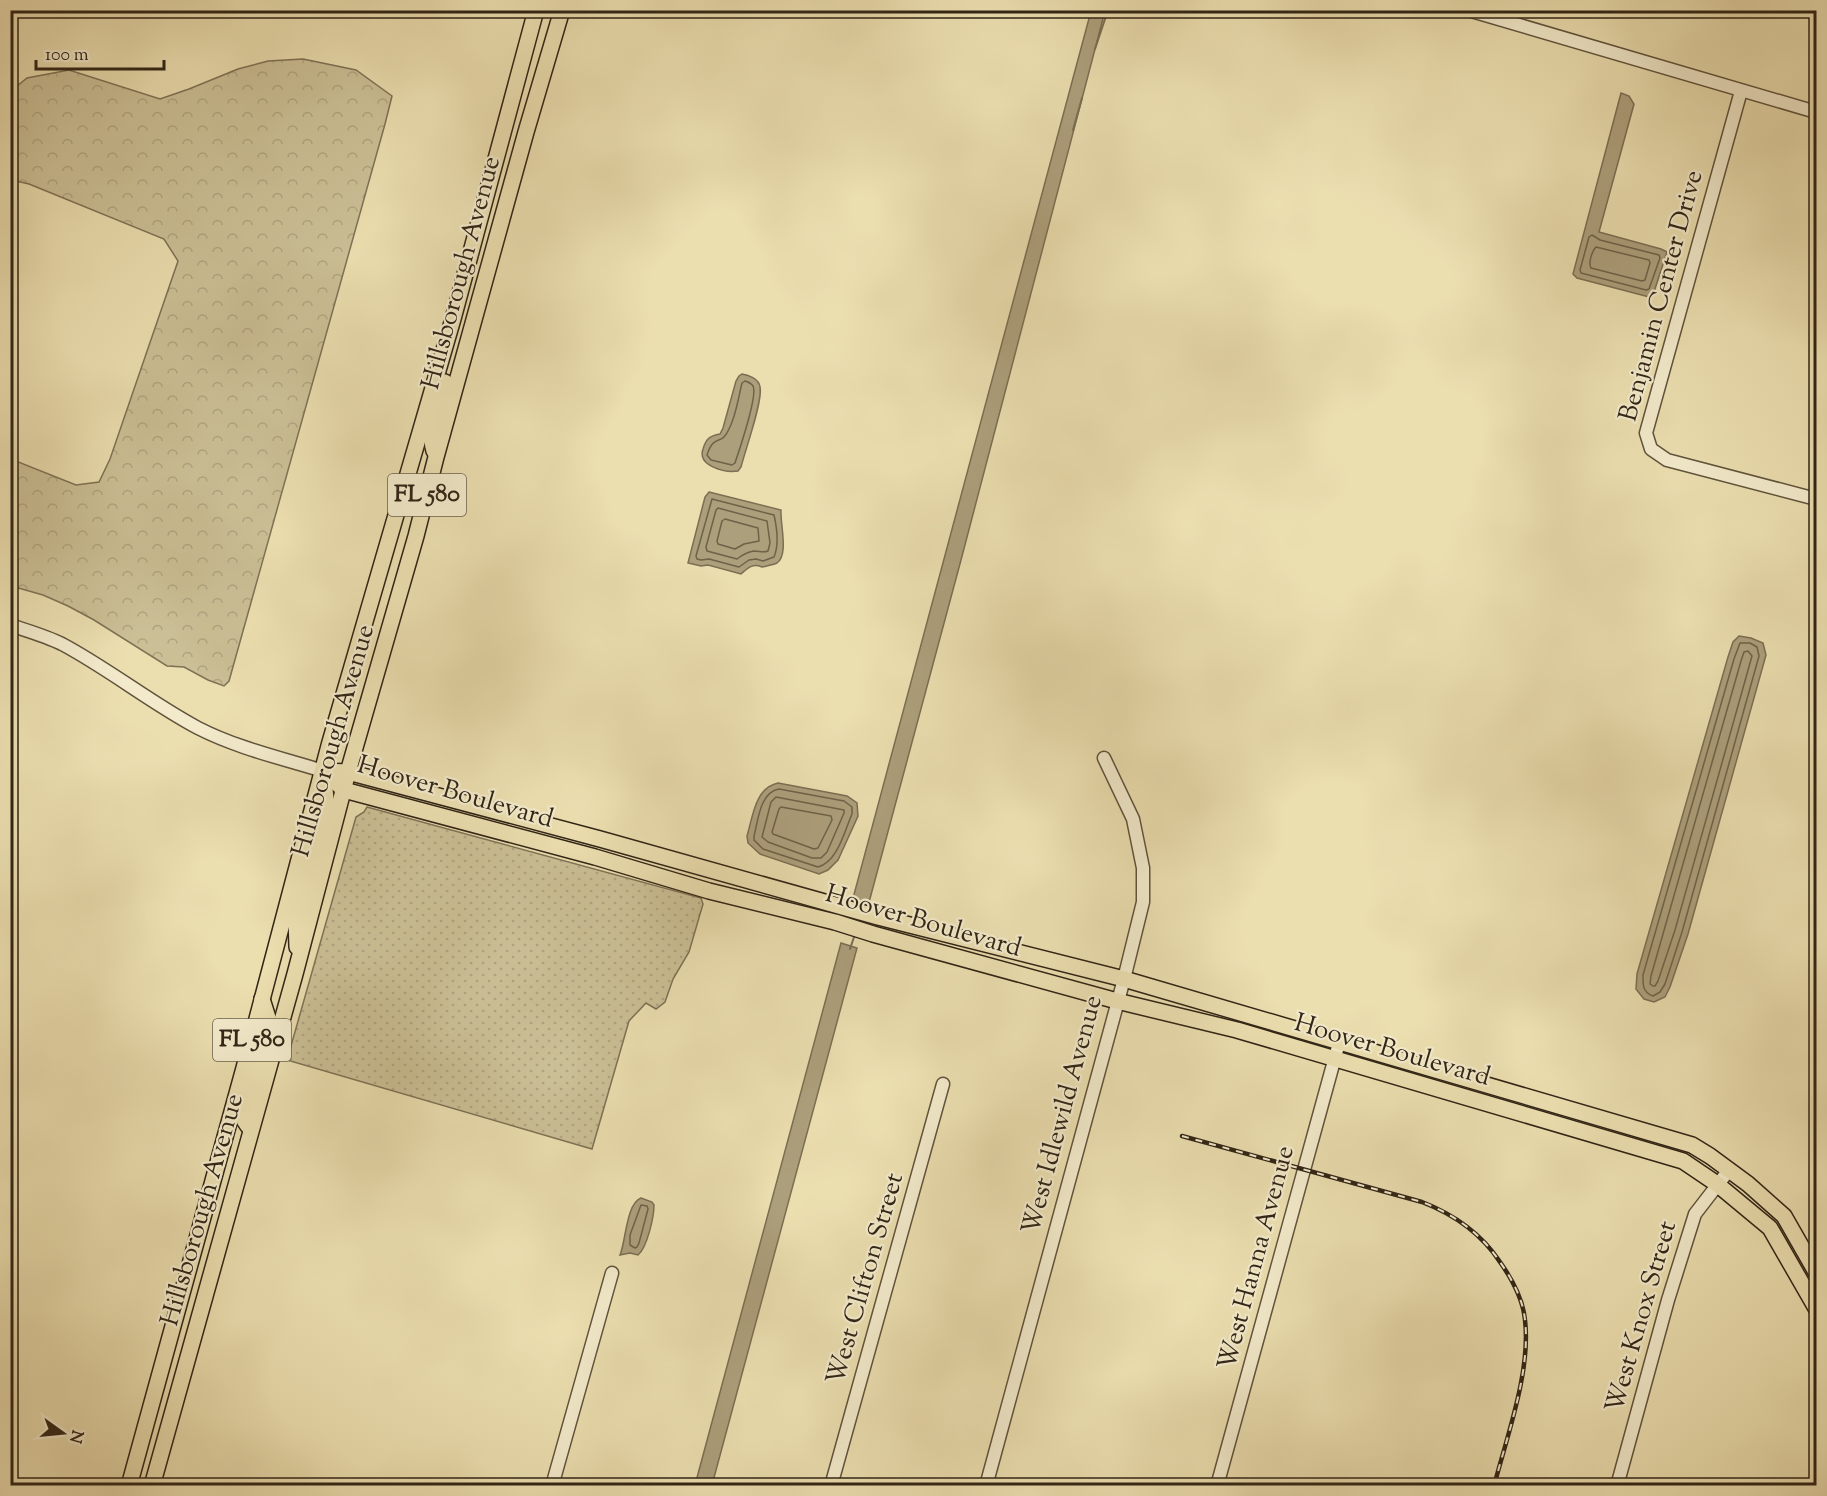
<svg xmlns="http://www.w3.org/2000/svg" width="1827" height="1496" font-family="'Sorts Mill Goudy',serif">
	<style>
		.grass { fill: url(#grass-dots); stroke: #7e7256; stroke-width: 1.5 }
		.forest { fill: url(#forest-crowns); stroke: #7e7256; stroke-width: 1.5 }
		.water { fill: #ac9f7b; stroke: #7b6e53; stroke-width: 1.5 }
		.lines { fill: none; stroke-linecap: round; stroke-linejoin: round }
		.shore { stroke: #6e6248; stroke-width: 1.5 }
		.stream { stroke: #7b6e53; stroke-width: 2 }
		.minor-casing { stroke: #60533c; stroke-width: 15 }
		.major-casing { stroke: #312516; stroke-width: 18 }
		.minor { stroke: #f2eacb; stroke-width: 12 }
		.major { stroke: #ebdeaf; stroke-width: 15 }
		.rail-casing { stroke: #312516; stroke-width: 4.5 }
		.rail { stroke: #f2eacb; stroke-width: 2; stroke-dasharray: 7; stroke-linecap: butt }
		.labels { text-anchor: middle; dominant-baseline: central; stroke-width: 4.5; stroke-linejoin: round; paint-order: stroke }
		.shield { fill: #f2eacb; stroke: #6b604c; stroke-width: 1.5 }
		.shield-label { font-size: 24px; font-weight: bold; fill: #312516 }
		.street-label { font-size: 26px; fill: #312516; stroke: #f2eacb }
	</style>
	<defs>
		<pattern id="grass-dots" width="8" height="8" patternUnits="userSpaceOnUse" patternTransform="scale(1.5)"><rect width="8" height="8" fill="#cbbf95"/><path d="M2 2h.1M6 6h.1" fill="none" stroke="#afa480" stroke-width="1.8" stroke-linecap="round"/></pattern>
		<pattern id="forest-crowns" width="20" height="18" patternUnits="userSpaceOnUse" patternTransform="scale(1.5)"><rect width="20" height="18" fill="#cbbf95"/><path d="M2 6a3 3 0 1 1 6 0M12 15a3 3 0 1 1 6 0" fill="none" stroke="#afa480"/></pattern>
	</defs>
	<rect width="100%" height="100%" fill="#ebdeaf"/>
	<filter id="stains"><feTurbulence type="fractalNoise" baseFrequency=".00333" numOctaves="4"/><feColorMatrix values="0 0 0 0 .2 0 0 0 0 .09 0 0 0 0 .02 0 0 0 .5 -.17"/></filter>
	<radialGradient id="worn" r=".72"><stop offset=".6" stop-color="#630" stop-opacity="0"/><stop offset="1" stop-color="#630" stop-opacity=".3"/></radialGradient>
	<path class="grass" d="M367 807 701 898 703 904 689 952 673 979 665 1002 656 1009 646 1003 629 1021 592 1149 287 1060 356 817 364 812Z"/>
	<path class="forest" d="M303 59 356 70 392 96 385 124 229 681 224 686 208 680 184 667 167 666 94 620 68 606 43 595 11 586V459L76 485 99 482 110 459 178 261 164 239 29 184 11 180V91L27 78 69 70 160 99 189 89 238 69 268 61Z"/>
	<g class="water">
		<path d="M1091 11H1105L961 560 868 906 852 902Z"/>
		<path d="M1621 93 1629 96 1634 104 1599 232 1661 249 1667 252 1653 295 1649 297 1577 278 1573 274Z"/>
		<path d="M742 374C749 375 759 379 760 387 763 401 745 451 741 467L738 471C725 473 697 466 703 449 706 439 709 436 720 434L723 428 736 381 739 376Z"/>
		<path d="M709 492 781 510C780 524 789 555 777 563 773 565 766 566 762 567 752 563 748 568 741 574L708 565 701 566 688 563 705 497Z"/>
		<path d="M1739 636 1751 638 1763 643 1766 655 1688 934 1670 987 1665 997 1654 1002 1644 999 1636 989 1637 974 1728 657 1733 642Z"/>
		<path d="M778 783 847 796 857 803 858 816 838 860 828 870 819 874 760 854 748 843 747 836C753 816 755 788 778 783Z"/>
		<path d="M841 943 857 948 712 1485H695Z"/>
		<path d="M641 1198 652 1202 654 1205C654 1217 647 1248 638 1255L630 1253 620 1255C626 1241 626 1204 641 1198Z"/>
	</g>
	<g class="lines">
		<g class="shore">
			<path d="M1592 235 1600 240 1659 255 1660 258 1649 289 1646 290 1581 273 1580 270 1589 237Z"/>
			<path d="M1596 247 1649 260 1650 263 1645 280 1642 281 1591 268C1588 263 1592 251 1596 247Z"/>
			<path d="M745 381C748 382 751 383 753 386 758 395 739 451 735 463L732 465 711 460 707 455C714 433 721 446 728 431 736 417 738 399 742 383Z"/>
			<path d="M712 499 774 515C777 528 779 545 774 557L763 561 756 559 749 560 739 567 709 559 701 560 697 559 696 556Z"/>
			<path d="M718 508 767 521 770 543 768 551C763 553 760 551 754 551 748 552 742 555 737 559L707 551 706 547 716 510Z"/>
			<path d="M725 519 758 528 759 541 744 544 735 549 718 544 717 541 722 521Z"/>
			<path d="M1740 643H1750L1757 647 1759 656 1682 932 1665 984 1660 992 1653 996C1642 992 1643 984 1643 975L1734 659Z"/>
			<path d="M1748 651 1752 656 1675 930 1658 981 1655 986H1653L1650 984 1651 976 1741 661 1744 652Z"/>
			<path d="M779 789 844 801 852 807V814C844 832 838 861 818 867L763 849 754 840V836C758 821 760 792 779 789Z"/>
			<path d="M776 797 844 810V813L827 852 821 858H812L768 842 762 837 771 802Z"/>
			<path d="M781 807 831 816 832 820 818 848 814 849 773 834 772 832 779 809Z"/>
			<path d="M641 1205 647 1206 648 1209 639 1243 637 1247 635 1248 630 1245V1235Z"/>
		</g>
		<g class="stream">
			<path d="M1095 49 1108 10"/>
			<path d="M1073 130 1082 98"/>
			<path d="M850 949 855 934"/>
		</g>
		<defs>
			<g id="minor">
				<path d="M1468 10 1816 112"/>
				<path d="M1741 91 1646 433 1651 449 1667 460 1816 499"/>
				<path d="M10 625C28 631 46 636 62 644 109 669 151 703 198 728 237 748 281 758 323 771"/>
				<path d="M552 1486 612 1273"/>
				<path d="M831 1486 943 1084"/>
				<path d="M986 1486 1124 979 1143 902V868L1133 819 1104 758"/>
				<path d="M1217 1486 1337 1050"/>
				<path d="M1617 1486 1668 1300 1695 1214 1729 1170"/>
			</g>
			<g id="major">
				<path d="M434 451C427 430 440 403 445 382"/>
				<path d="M323 771 344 790 595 857 709 891 835 922 873 934 1117 1001 1237 1030 1683 1161 1717 1184 1770 1228 1816 1308"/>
				<path d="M323 771 348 772 600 839 878 917 1124 979 1692 1145 1710 1156 1748 1184 1784 1216 1816 1272"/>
				<path d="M297 947 296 920 327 808 324 780"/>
				<path d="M248 1126 244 1120 247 1098 269 1021 262 999"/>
				<path d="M129 1486 244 1068 330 742 453 319 536 10"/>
				<path d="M152 1486 295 974 348 772 416 536 436 457 526 132 562 10"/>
			</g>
		</defs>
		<use href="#minor" class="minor-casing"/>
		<use href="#major" class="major-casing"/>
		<use href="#minor" class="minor"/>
		<use href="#major" class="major"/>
		<defs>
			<path id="rail" d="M1182 1136 1422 1202C1453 1214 1481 1233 1500 1262 1512 1279 1523 1299 1525 1320 1531 1371 1507 1436 1494 1486"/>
		</defs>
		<use href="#rail" class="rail-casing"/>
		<use href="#rail" class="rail"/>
	</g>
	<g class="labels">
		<g class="shield">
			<rect x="388" y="474" width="78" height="42" rx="4.5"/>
			<rect x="213" y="1019" width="78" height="42" rx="4.5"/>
		</g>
		<g class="shield-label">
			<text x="427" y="495">FL 580</text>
			<text x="252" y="1040">FL 580</text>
		</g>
		<g class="street-label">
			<text transform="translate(462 273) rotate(-75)">Hillsborough Avenue</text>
			<text transform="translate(1662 296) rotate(-75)">Benjamin Center Drive</text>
			<text transform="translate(334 741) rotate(-74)">Hillsborough Avenue</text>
			<text transform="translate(455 793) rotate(16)">Hoover Boulevard</text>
			<text transform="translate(923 922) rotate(16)">Hoover Boulevard</text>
			<text transform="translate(1392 1051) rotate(16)">Hoover Boulevard</text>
			<text transform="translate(1063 1115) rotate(-75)">West Idlewild Avenue</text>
			<text transform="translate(203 1210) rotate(-74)">Hillsborough Avenue</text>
			<text transform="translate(1257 1258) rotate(-75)">West Hanna Avenue</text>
			<text transform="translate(866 1279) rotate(-74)">West Clifton Street</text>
			<text transform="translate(1642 1317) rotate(-74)">West Knox Street</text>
		</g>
	</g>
	<rect width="1827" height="1496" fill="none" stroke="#ebdeaf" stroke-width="36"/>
	<rect x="12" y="12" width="1803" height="1472" fill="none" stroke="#312516" stroke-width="3"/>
	<rect x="18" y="18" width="1791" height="1460" fill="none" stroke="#312516" stroke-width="1.5"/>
	<g transform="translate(63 1433) rotate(105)" stroke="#f2eacb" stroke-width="4.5" paint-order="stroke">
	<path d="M0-4.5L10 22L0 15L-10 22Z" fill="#312516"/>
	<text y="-9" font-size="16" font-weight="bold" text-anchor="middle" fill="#312516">N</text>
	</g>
	<path d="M36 60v9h128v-9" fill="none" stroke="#312516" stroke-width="3"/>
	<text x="45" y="60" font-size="18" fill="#312516" stroke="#f2eacb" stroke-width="4.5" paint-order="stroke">100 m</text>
	<rect width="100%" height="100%" filter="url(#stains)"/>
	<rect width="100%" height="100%" fill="url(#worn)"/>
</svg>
